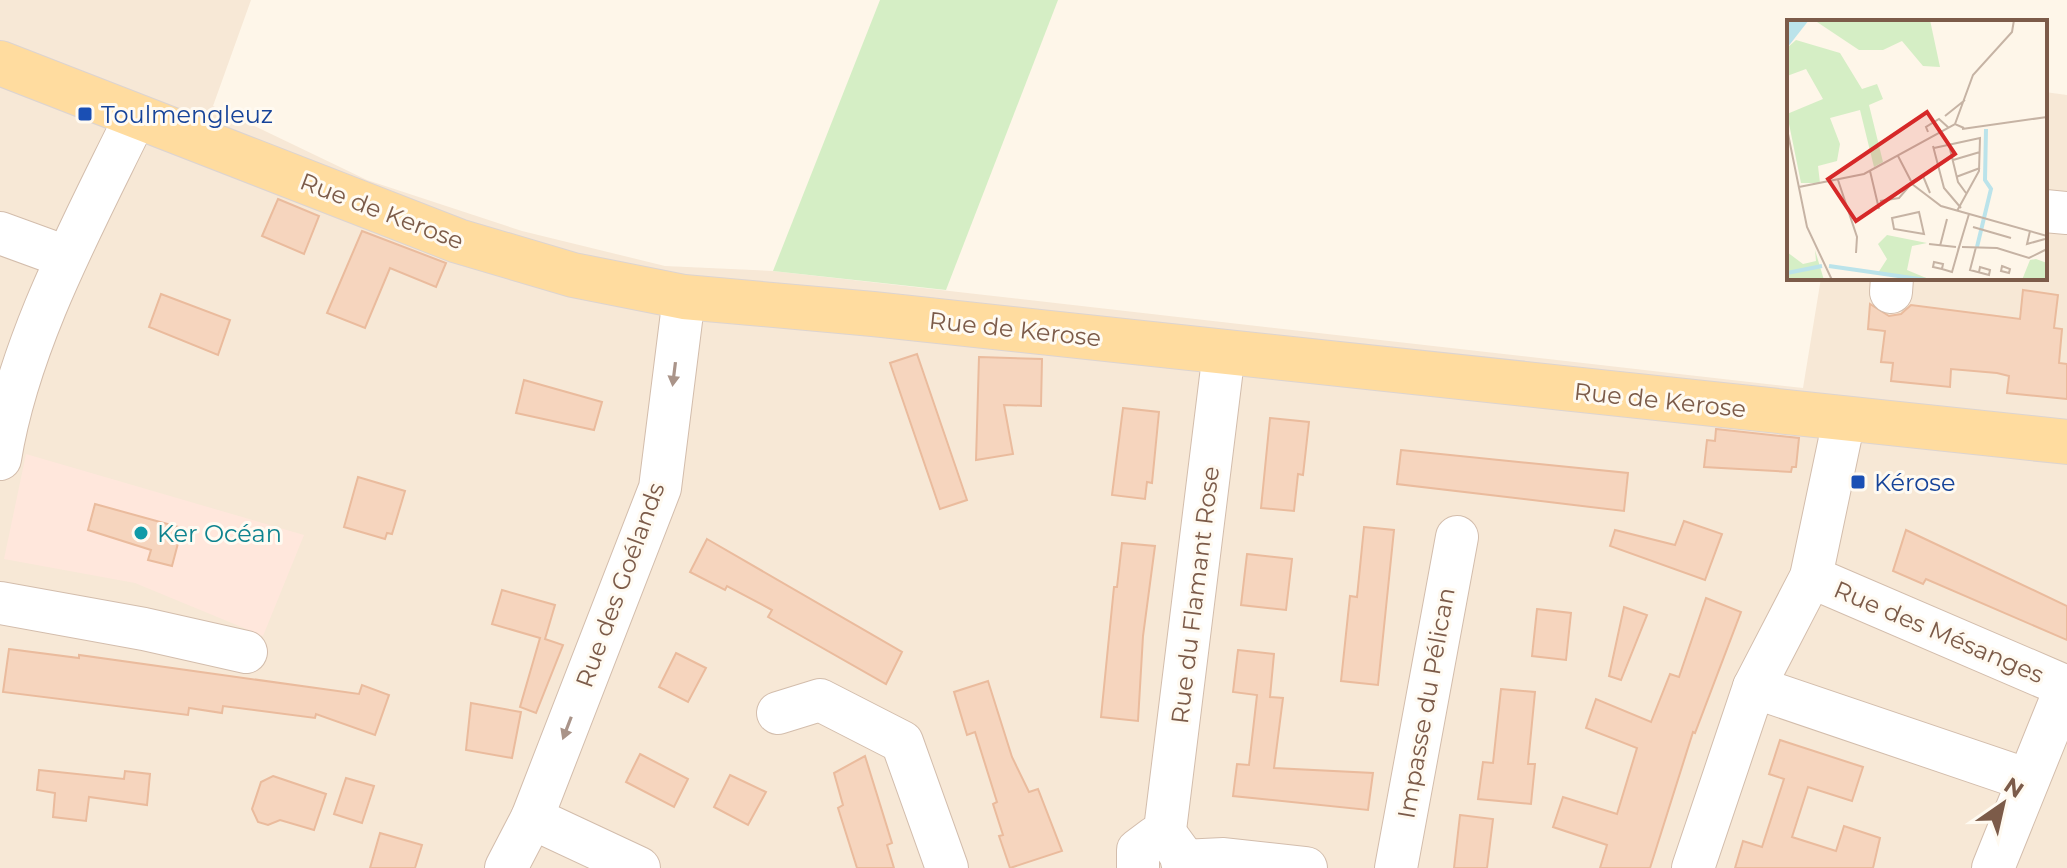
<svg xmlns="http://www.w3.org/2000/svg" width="2067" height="868" font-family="Montserrat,sans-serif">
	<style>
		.residential { fill: #f7e8d6 }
		.commercial { fill: #ffe7dc }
		.green { fill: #d5eec5 }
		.building { fill: #f6d5be; stroke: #eabb9d; stroke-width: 2 }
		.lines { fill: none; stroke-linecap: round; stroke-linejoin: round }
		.minor-casing { stroke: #d3bdac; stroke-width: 44 }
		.major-casing { stroke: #ddd4d0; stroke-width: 46 }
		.minor { stroke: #fff; stroke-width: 42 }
		.major { stroke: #ffdc9f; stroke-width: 44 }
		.oneway { fill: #aa9489 }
		.transit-dot { fill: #1a4fb4; stroke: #fffaf1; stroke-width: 3 }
		.culture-dot { fill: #0f9aa8; stroke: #fffaf1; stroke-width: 3 }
		.labels { text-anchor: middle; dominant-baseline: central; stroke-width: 6; stroke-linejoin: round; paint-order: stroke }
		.transit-label { font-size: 24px; fill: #164399; stroke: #fffaf1; text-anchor: start }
		.street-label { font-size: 24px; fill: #7c5b49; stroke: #fffaf1 }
		.culture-label { font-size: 24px; fill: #0d838f; stroke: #fffaf1; text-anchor: start }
		.inset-river { fill: none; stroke: #bbe3ea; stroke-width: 4 }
		.inset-road { fill: none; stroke: #c6b3a4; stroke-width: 2 }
		.view { fill: #d62828; fill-opacity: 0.15; stroke: #d62828; stroke-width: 4 }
		.inset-edge { fill: none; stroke: #7c5b49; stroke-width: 4 }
	</style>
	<rect width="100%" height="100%" fill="#fef6e9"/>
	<path class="residential" d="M0 0H251L213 106 367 180 522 231 665 266 773 271 1803 388 1821 278H2045V92L2067 95V868H0Z"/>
	<path class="commercial" d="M26 454 304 535 263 636 135 583 4 559Z"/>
	<path class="green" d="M880 0H1058L946 290 773 271Z"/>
	<g class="building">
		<path d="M278 199 319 216 304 254 262 236Z"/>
		<path d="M362 231 446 263 436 287 390 268 365 328 327 313Z"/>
		<path d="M2023 290 2058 295 2054 328 2062 329 2059 363 2067 364V399L2007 393 2009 376 1997 373 1951 369 1950 387 1891 381 1893 363 1881 362 1885 331 1868 329 1870 304 1889 316 1901 314 1911 305 2020 319Z"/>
		<path d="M161 294 230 320 218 355 149 327Z"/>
		<path d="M917 354 967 500 940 509 890 363Z"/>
		<path d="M979 357 1042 359 1041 406 1004 405 1013 454 976 460Z"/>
		<path d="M524 380 602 402 594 430 516 413Z"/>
		<path d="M1123 408 1159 412 1152 483 1147 482 1145 499 1112 495Z"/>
		<path d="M1270 418 1309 422 1303 475 1298 474 1294 511 1261 508Z"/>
		<path d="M1716 429 1799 438 1796 467H1792L1791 472 1704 467 1707 440 1715 441Z"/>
		<path d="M1401 450 1628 473 1624 511 1397 484Z"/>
		<path d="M358 477 405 491 392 534 387 533 385 539 344 527Z"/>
		<path d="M95 504 182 528 172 566 148 560 151 550 88 530Z"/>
		<path d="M1684 521 1722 534 1705 580 1610 546 1615 530 1675 545Z"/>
		<path d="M1364 527 1394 530 1378 685 1341 681 1350 596 1357 597Z"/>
		<path d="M1906 530 2067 606V640L1926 579 1923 584 1893 571Z"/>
		<path d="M707 539 902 652 886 684 768 617 772 610 727 586 725 590 690 572Z"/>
		<path d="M1122 543 1155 546 1143 636 1138 721 1101 717 1114 587H1117Z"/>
		<path d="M1247 554 1292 559 1286 610 1241 605Z"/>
		<path d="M502 590 555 605 545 639 563 645 536 713 520 707 540 638 492 624Z"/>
		<path d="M1706 598 1741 612 1695 733 1693 732 1650 868H1600L1607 845 1553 827 1563 797 1617 814 1637 748 1586 728 1596 699 1651 722 1670 674 1679 677Z"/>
		<path d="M1624 607 1647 615 1621 680 1609 676Z"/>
		<path d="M1537 609 1571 613 1566 660 1532 656Z"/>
		<path d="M9 649 79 658V655L359 694 362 685 389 695 375 735 316 714 315 718 223 706 222 713 189 708 188 715 3 692Z"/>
		<path d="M1238 650 1274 654 1270 697 1283 698 1274 768 1373 773 1368 810 1233 796 1237 764 1249 765 1257 695 1233 692Z"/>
		<path d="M676 653 706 668 688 702 659 687Z"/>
		<path d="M988 681 1012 757 1029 792 1038 789 1062 851 1010 868 999 836 1003 835 993 804 997 802 975 732 967 735 954 692Z"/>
		<path d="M1501 689 1535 692 1528 764H1535L1531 804 1478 799 1483 762 1493 763Z"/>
		<path d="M471 703 521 712 512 758 466 750Z"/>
		<path d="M1780 740 1863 767 1852 801 1808 787 1792 837 1836 851 1844 826 1880 838 1873 868H1735L1743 841 1762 847 1784 779 1769 774Z"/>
		<path d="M640 754 688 779 674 807 626 782Z"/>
		<path d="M865 756 892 843 887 845 894 868H857L838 808 843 805 834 773Z"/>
		<path d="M39 770 124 779 125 771 150 774 147 805 89 797 86 821 53 817 55 793 37 790Z"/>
		<path d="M730 775 766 792 748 825 714 807Z"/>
		<path d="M273 776 326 794 314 830 280 820 268 825 258 822 252 809 261 782Z"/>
		<path d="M346 778 374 786 362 823 334 814Z"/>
		<path d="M1460 815 1493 819 1487 868H1454Z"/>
		<path d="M380 833 422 845 415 868H370Z"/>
	</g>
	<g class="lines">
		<defs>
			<g id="minor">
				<path d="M2045 211 2067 213"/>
				<path d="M0 233 66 257"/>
				<path d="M1891 292 1892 278"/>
				<path d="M0 459C19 341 84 223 136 116"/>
				<path d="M1811 577 2067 687"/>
				<path d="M0 603 144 629 246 652"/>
				<path d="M1754 687 2028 780"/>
				<path d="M778 713 820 700 902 742 947 868"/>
				<path d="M532 818 639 868"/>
				<path d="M1164 838 1224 352"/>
				<path d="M1182 861 1224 859 1306 868"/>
				<path d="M506 868 532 818 660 488 684 297"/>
				<path d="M1138 868V850L1154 838 1170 840 1181 855"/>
				<path d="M1396 868 1457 537"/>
				<path d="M1693 868 1754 687 1811 577 1844 420"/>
				<path d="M1993 868 2066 687"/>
			</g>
			<path id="major" d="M0 63 458 241 573 275 684 297 873 314 2067 442"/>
		</defs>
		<use href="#minor" class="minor-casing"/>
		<use href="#major" class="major-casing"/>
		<use href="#minor" class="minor"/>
		<use href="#major" class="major"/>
	</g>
	<defs><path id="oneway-solid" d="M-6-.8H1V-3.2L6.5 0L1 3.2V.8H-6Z" transform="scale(2)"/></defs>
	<g class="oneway">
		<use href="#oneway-solid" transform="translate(674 374) rotate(97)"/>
		<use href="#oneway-solid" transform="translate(567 728) rotate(111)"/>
	</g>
	<g class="transit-dot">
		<rect x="77" y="106" width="16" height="16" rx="4"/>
		<rect x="1850" y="474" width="16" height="16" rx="4"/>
	</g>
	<circle class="culture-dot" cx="141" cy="533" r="8"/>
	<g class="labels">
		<g class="transit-label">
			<text x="101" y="114">Toulmengleuz</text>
			<text x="1874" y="482">Kérose</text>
		</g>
		<g class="street-label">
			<text transform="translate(382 211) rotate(21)">Rue de Kerose</text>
			<text transform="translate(1015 329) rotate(6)">Rue de Kerose</text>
			<text transform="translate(1660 400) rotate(6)">Rue de Kerose</text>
			<text transform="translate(620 585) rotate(-70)">Rue des Goélands</text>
			<text transform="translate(1195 595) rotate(-83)">Rue du Flamant Rose</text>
			<text transform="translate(1939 632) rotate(23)">Rue des Mésanges</text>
			<text transform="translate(1426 703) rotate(-80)">Impasse du Pélican</text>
		</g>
		<g class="culture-label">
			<text x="157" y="533">Ker Océan</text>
		</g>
	</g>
	<g transform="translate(1787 20)">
		<rect width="260" height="260" fill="#fef6e9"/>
		<path d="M27 0H143L153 47 136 46 115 21 96 30H72ZM9 20 53 33 75 69 90 64 96 79 82 85 96 142 87 147 73 90 43 98 53 124 50 141 31 146 33 163H14L0 94 36 79 19 49 0 56V28ZM100 215 140 223 125 226 120 250 144 260 91 253 100 239 91 224ZM28 230 37 260H0V232L16 244 29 241ZM249 239 260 243V260H235L243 240Z" fill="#d5eec5"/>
		<path d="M0 0H22L0 28Z" fill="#bbe3ea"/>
		<path class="inset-river" d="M190 227 204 169 198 160 199 109M42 246 139 260M0 253 35 246"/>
		<path class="inset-road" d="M158 96 178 80M168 104 186 55 225 12 227 0M0 109 20 207 45 260M175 109 260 97M141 112 139 107 152 99 162 108M162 125 171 162 179 173M146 126 157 168 174 188M147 128 193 118 192 151 170 191M111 136 124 161M166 140 193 132M83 151 92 189M169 157 193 148M51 160 70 217 69 233M125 162 136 156 143 173M125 164 154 186 260 216M12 167 77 154 168 104 177 108M93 181 112 178 124 164M132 192 137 214 107 209 105 198ZM186 207 224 218M243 211 240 224 258 219M142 224 169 227M173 224 182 194M153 226 160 199M175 227 210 228 242 238 260 229M189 227 183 250 202 255 203 250 193 247 192 252M215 246 223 249 222 253 214 251ZM155 249 156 244 147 242 146 247 155 249 165 252 173 224 171 230"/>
		<path class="view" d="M140 92 168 134 69 201 41 159Z"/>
		<rect width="260" height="260" class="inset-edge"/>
	</g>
	<g transform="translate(2003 804) rotate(34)" stroke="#fffaf1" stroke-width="6" paint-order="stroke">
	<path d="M0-6L14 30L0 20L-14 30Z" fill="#7c5b49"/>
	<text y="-12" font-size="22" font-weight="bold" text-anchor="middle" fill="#7c5b49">N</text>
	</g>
</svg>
